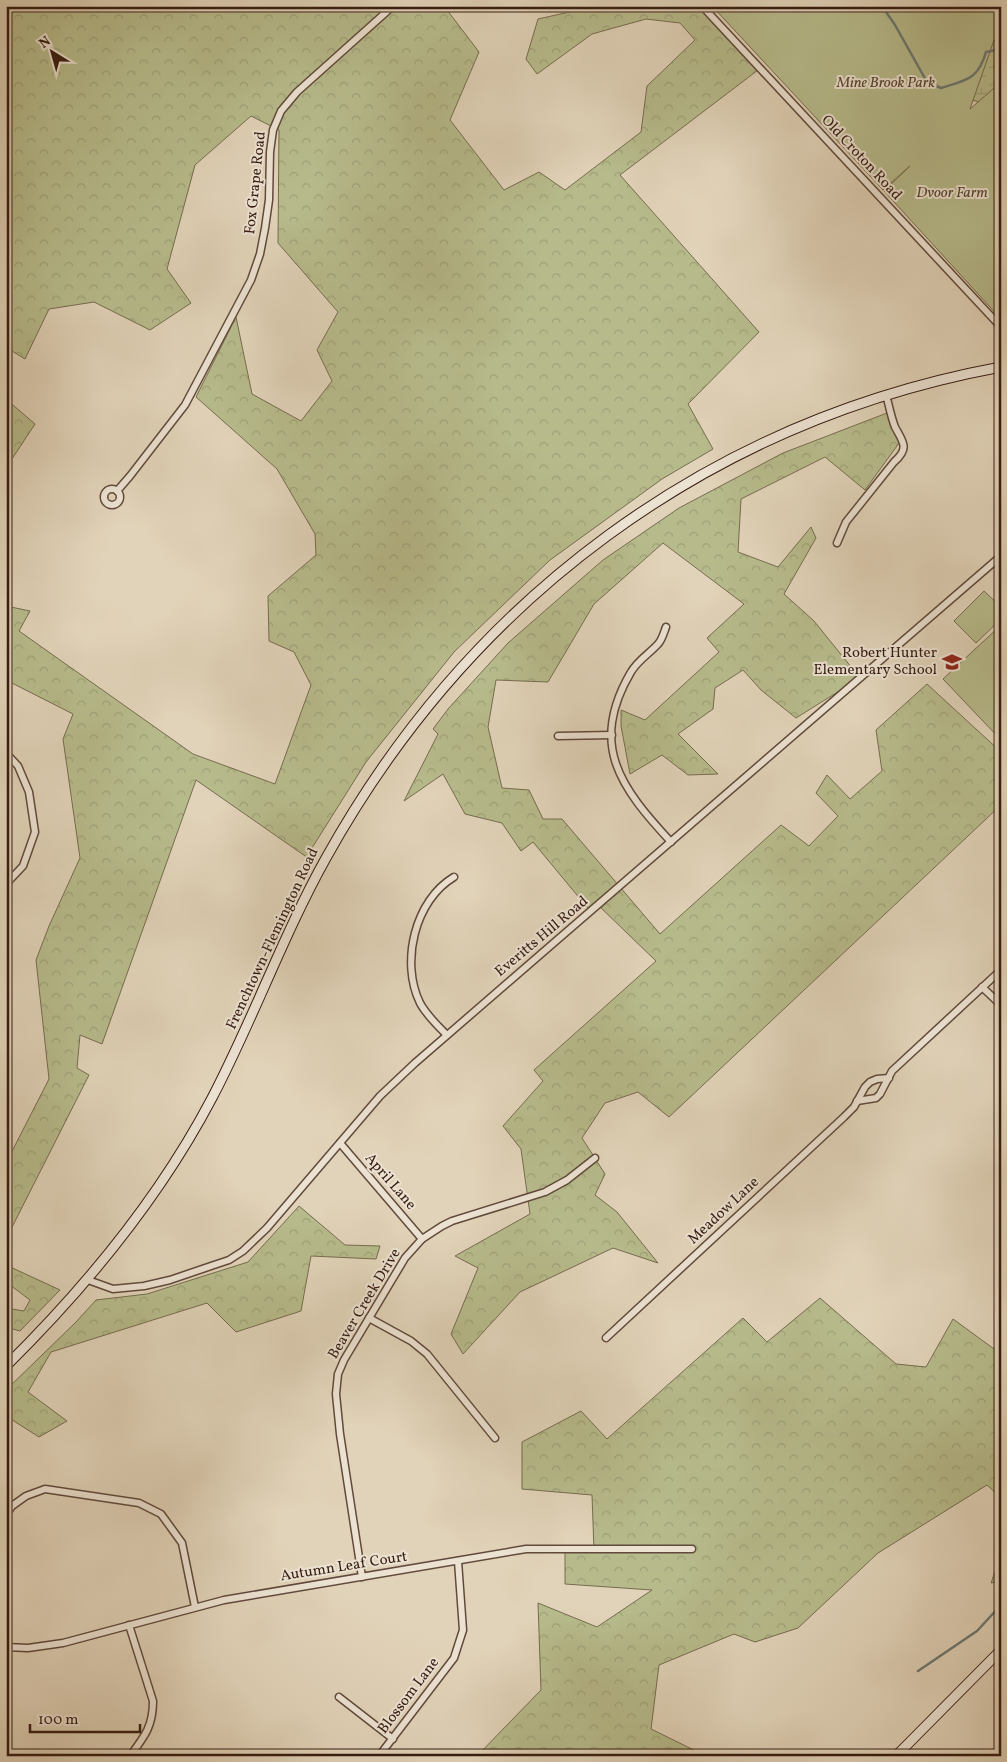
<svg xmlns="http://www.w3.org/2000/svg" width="1007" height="1762" font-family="Vollkorn,serif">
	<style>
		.forest { fill: url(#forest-crowns); stroke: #766c4f }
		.wetland { fill: url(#wetland-marsh); stroke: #766c4f }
		.park { fill: #b7bb8c; stroke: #766c4f }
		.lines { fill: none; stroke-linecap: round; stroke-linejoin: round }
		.stream { stroke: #6e7973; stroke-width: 2.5 }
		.street-casing { stroke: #614a3c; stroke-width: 9 }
		.secondary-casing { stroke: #361c12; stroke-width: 11 }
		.street { stroke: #ece2d2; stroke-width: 6 }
		.secondary { stroke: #ece2d2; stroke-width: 9 }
		.labels { text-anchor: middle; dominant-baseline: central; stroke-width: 4; stroke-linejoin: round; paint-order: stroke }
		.park-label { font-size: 15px; font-style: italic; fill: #564430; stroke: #ece2d2 }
		.street-label { font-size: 15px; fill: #361c12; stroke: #ece2d2 }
		.poi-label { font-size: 15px; fill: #361c12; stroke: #ece2d2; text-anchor: end }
	</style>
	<defs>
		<pattern id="forest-crowns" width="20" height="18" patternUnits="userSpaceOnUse" patternTransform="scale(1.25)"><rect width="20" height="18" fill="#b7bb8c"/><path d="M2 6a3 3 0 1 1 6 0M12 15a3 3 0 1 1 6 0" fill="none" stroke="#9ea078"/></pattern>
		<pattern id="wetland-marsh" width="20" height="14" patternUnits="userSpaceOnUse" patternTransform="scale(1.25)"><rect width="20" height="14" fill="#b7bb8c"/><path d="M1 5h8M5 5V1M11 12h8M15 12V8" fill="none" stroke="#9ea078"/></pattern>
	</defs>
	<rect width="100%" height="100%" fill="#e1d3b9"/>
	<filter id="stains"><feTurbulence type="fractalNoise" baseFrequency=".004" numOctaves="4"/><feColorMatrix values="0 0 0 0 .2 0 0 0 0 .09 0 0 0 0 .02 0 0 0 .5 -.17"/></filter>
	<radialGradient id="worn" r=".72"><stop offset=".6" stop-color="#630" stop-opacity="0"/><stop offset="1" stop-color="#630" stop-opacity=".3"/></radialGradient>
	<g class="forest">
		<path d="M6 6H444L479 52 450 120 504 190 539 172 565 190 641 132 647 86 695 40 680 23 646 19 592 34 537 74 526 59 538 19 574 11V6H698L758 70 620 175 759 332 688 404 713 449 662 479 550 560 454 652 366 762 312 848 308 858 196 780 102 1044 80 1035 77 1068 89 1075 6 1239V1163L49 1079 36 960 49 926 80 858 63 739 73 714 6 680V606L30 611 19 631 193 754 275 784 311 685 294 652 269 641 268 596 316 555 315 534 277 469 196 397 236 317 252 394 301 421 332 381 317 350 338 312 278 243 279 130 251 116 195 165 167 269 191 303 150 330 94 302 49 309 25 359 12 351 6 359Z"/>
		<path d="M6 399 35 424 6 468Z"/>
		<path d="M887 413 902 439 865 490 825 457 741 499 738 552 778 567 811 527 816 538 784 594 814 621 860 678 796 718 761 690 743 670 715 688 713 709 678 734 718 774 688 775 662 755 630 774 621 726V710L645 720 719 652 707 638 744 604 663 543 594 604 548 682 496 680 488 727 502 788 529 790 543 819H562L660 934 781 825 809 846 838 816 816 793 827 775 850 799 882 771 876 730 927 684 1001 752V805L669 1117 638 1092 605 1103 582 1138 605 1174 595 1195 617 1212 658 1263 613 1248 520 1292 463 1354 451 1334 478 1268 455 1256 530 1214 521 1149 503 1126 543 1081 534 1070 656 961 599 906 591 912 533 842 521 851 502 823 465 814 443 774 404 801 438 734 433 729 448 709 508 643 603 560 679 508 783 453Z"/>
		<path d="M299 1206 345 1245 380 1246 376 1259 311 1256 301 1311 236 1332 207 1303 51 1352 28 1392 67 1421 39 1437 6 1416V1390L76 1322 96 1300 147 1294 248 1262Z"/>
		<path d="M6 1265 60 1290 20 1331 6 1327V1308L24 1311 30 1300 6 1282Z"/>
		<path d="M820 1298 896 1364 926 1367 953 1319 1001 1354V1502L998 1495 987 1485 878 1553 798 1628 755 1642 734 1634 659 1665 651 1729 706 1756H477L541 1690 538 1603 597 1627 652 1590 565 1584V1550H594L592 1495 522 1489V1442L581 1411 607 1439 743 1318 767 1342Z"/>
		<path d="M1001 1555V1581L991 1583Z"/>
	</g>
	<path class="wetland" d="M995 36 1001 41V130L980 102 935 92Z"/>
	<g class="park">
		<path d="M712 6H1001V45L994 40 970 109 1001 82V319L884 191 910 166 883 190Z"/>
		<path d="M984 591 1001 607V619L976 643 954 621Z"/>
		<path d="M1001 625V740L943 679Z"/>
	</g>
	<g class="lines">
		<g class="stream">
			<path d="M882 6 895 25 927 82 941 88C966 80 978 80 986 52L997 50 1001 51"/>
			<path d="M918 1671 977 1631 1001 1605"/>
		</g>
		<defs>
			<g id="street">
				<path d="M702 6 1001 327"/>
				<circle cx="112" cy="497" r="8"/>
				<path d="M117 491 130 476 185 405 251 280 260 254 265 228 269 200 270 152 273 130 281 111 297 92 393 6"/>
				<path d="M837 543 846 522 894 462C910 448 903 442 895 427 891 417 889 405 886 395"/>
				<path d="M666 627C664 632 662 640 658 644 649 654 638 660 631 672 588 745 621 788 671 842"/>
				<path d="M558 736 612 735"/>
				<path d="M6 753 18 766 29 792 35 832 23 866 6 884"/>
				<path d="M982 987 1001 1005"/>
				<path d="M447 1035C437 1025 427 1016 420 1003 400 962 415 900 454 877"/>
				<path d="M857 1101 876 1098 880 1094 892 1071 1001 970"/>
				<path d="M340 1143 422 1239"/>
				<path d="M88 1280 113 1289 144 1286 170 1280 214 1265 229 1260 243 1251 267 1228 380 1096 415 1063 1001 556"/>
				<path d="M369 1318 411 1341 427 1354 495 1438"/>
				<path d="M606 1338 844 1117 854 1107 865 1087 870 1082 877 1079 889 1078"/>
				<path d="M6 1515 12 1506 26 1496 45 1489 139 1503 161 1514 182 1543 195 1607"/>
				<path d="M362 1577 340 1434 336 1394 338 1374 344 1360 405 1258 422 1239 442 1226 452 1221 545 1192 567 1180 595 1158"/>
				<path d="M129 1625 153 1701C153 1726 145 1736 130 1756"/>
				<path d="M6 1647 28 1648 63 1643 224 1600 526 1549H692"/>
				<path d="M339 1697 393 1739"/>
				<path d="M379 1756 454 1658 463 1630 458 1561"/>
			</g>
			<g id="secondary">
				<path d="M6 1366C87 1286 159 1199 212 1098 253 1020 283 935 326 858 470 599 708 421 1001 367"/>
				<path d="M896 1756 1001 1650"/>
			</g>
		</defs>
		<use href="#street" class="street-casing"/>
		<use href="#secondary" class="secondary-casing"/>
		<use href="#street" class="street"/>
		<use href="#secondary" class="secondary"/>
	</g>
	<defs>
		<symbol id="school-bare" viewBox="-9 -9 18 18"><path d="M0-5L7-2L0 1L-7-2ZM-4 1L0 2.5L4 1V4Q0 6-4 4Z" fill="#8f2418" stroke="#ece2d2" stroke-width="2.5" paint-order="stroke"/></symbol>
	</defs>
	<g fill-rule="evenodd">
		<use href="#school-bare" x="938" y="648" width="28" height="28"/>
	</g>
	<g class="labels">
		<g class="park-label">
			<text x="886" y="83">Mine Brook Park</text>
			<text x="952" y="193">Dvoor Farm</text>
		</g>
		<g class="street-label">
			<text transform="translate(861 158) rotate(47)">Old Croton Road</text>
			<text transform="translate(256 183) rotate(-84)">Fox Grape Road</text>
			<text transform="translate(542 937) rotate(-40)">Everitts Hill Road</text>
			<text transform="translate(273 939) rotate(-65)">Frenchtown-Flemington Road</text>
			<text transform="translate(390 1182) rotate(49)">April Lane</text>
			<text transform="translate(724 1211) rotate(-43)">Meadow Lane</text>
			<text transform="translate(365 1304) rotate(-59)">Beaver Creek Drive</text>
			<text transform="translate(344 1567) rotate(-9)">Autumn Leaf Court</text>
			<text transform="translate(409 1696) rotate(-53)">Blossom Lane</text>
		</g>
		<g class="poi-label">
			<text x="937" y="653">Robert Hunter<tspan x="937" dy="17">Elementary School</tspan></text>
		</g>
	</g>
	<rect width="1007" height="1762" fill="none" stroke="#e1d3b9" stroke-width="25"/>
	<rect x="8" y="8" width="992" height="1747" fill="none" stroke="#361c12" stroke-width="2.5"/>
	<rect x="12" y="12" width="982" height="1737" fill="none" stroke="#361c12"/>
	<g transform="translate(52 52) rotate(323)" stroke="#ece2d2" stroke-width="4" paint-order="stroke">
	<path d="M0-4L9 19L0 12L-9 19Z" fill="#361c12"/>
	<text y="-8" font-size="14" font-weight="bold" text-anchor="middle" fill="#361c12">N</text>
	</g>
	<path d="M30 1724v8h110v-8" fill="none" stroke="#361c12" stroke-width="2.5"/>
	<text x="38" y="1724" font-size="15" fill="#361c12" stroke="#ece2d2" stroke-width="4" paint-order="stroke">100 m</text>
	<rect width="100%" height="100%" filter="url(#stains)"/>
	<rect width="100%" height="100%" fill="url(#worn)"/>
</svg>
